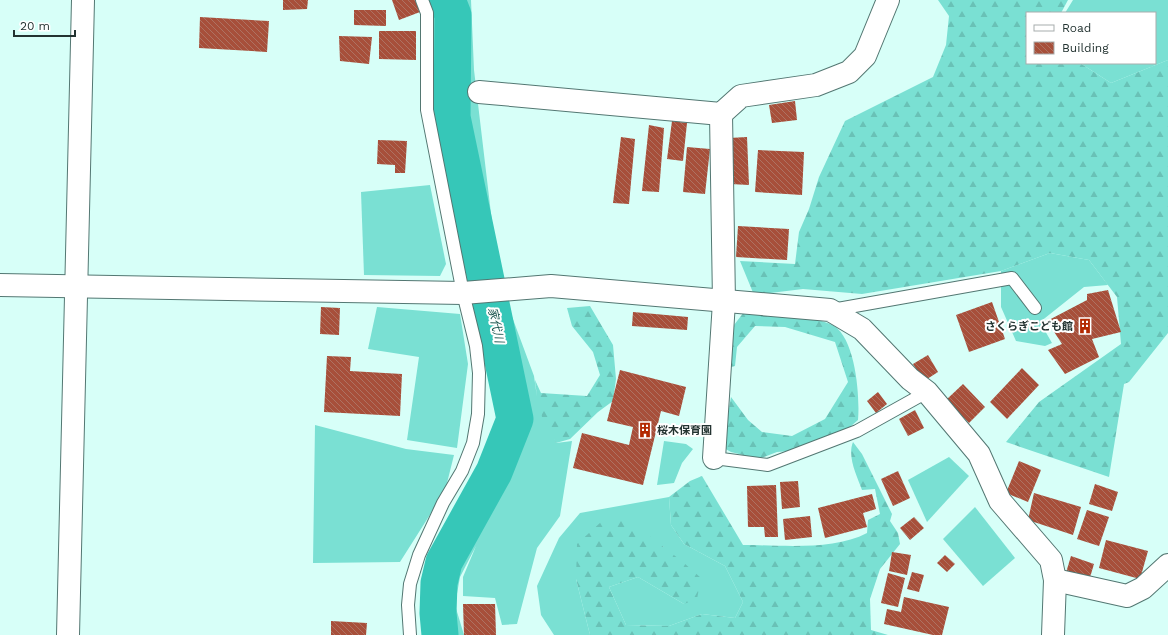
<svg xmlns="http://www.w3.org/2000/svg" width="1168" height="635" font-family="'Work Sans','Noto Sans JP',sans-serif">
	<style>
		.grass { fill: #7ae0d3 }
		.forest { fill: url(#forest-firs) }
		.lines { fill: none; stroke-linecap: round; stroke-linejoin: round }
		.river { stroke: #36c7b8; stroke-width: 37 }
		.building { fill: url(#building-back-hatch) }
		.service-casing { stroke: #537772; stroke-width: 14 }
		.minor-casing { stroke: #537772; stroke-width: 24 }
		.service { stroke: #fff; stroke-width: 12 }
		.minor { stroke: #fff; stroke-width: 22 }
		.labels { text-anchor: middle; dominant-baseline: central; stroke-width: 4; stroke-linejoin: round; paint-order: stroke }
		.poi-label { font-size: 11px; font-weight: bold; fill: #233331; stroke: #fff; text-anchor: end }
		.water-label { font-size: 12px; font-style: italic; fill: #1f5851; stroke: #fff }
	</style>
	<defs>
		<pattern id="forest-firs" width="22" height="20" patternUnits="userSpaceOnUse"><rect width="22" height="20" fill="#7ae0d3"/><path d="M5 1l3.5 6h-7zM16 11l3.5 6h-7z" fill="#69c1b6"/></pattern>
		<pattern id="building-back-hatch" width="6" height="6" patternUnits="userSpaceOnUse"><rect width="6" height="6" fill="#a74f3a"/><path d="M-1 5l2 2M0 0l6 6M5-1l2 2" fill="none" stroke="#ae7262"/></pattern>
	</defs>
	<rect width="100%" height="100%" fill="#d7fff8"/>
	<g class="grass">
		<path d="M432 0H471L474 70 499 281 478 283 467 277 445 167 436 104Z"/>
		<path d="M1073 0H1168V60L1111 83 1080 63H1155V13H1065Z"/>
		<path d="M430 185 446 264 440 276 364 275 361 192Z"/>
		<path d="M1050 253 1089 260 1108 285 1084 287 1040 322 1052 343 1045 346 1016 341 1001 307V271Z"/>
		<path d="M504 295 534 376 537 397 535 380 556 443 572 441 560 516 537 548 517 624 502 625 495 598 463 596V577L476 546 460 577 455 605 464 635H429L423 590 455 514 509 425 505 379 478 300Z"/>
		<path d="M377 307 460 314 468 364 457 448 407 440 419 357 368 349Z"/>
		<path d="M315 425 406 449 454 455 445 491 400 562 313 563Z"/>
		<path d="M664 441 686 444 693 449 682 463 674 483 657 485Z"/>
		<path d="M949 457 969 476 927 522 908 480Z"/>
		<path d="M669 497 671 525 684 544 725 566 743 602 735 618 702 614 669 626 626 625 609 587 638 577 684 604 663 546 576 579 590 635H554L541 615 537 586 559 538 580 513Z"/>
		<path d="M975 507 1015 558 983 586 943 539Z"/>
	</g>
	<g class="forest">
		<path d="M938 0H1068L1061 13H1027V63H1080L1111 83 1168 60V333L1129 382 1124 384 1109 477 1006 442 1039 402 1121 344 1117 297 1089 260 1050 253 1001 271 862 294 803 289 754 295 740 261 795 264 799 232 809 209 819 177 845 121 933 77 946 45 949 16Z"/>
		<path d="M590 306 613 345 616 379 613 401 598 412 570 439 556 443 542 417 535 380 541 393 587 396 600 375 593 352 572 326 567 308Z"/>
		<path d="M744 312C767 315 817 315 834 326 856 340 860 397 858 420L843 433 804 450 777 452 759 459 731 452 722 447 731 397 748 420 762 432 792 436 825 419 848 382 835 342 785 327 755 326 737 347 735 366 731 367 734 325Z"/>
		<path d="M853 442 862 454 892 514 890 521 898 533 900 544 880 569 870 599 871 630 888 635H590L576 579 577 544 601 522 622 514 684 563 701 578 697 599 684 604 638 577 609 587 626 625 669 626 702 614 735 618 743 602 725 566 684 544 671 525 669 497 690 481 702 476 743 545C781 545 833 551 867 533L868 520 880 514 875 489 862 490C857 476 847 457 853 442Z"/>
	</g>
	<g class="lines">
		<path class="river" d="M440 635 438 613 439 583 444 562 494 472 515 419 452 117 453 15 447 0"/>
	</g>
	<g class="building">
		<path d="M283 0H308L307 9 283 10Z"/>
		<path d="M392 0H415L420 12 399 20Z"/>
		<path d="M354 10H386V26L354 25Z"/>
		<path d="M200 17 269 21 267 52 199 48Z"/>
		<path d="M379 31H416V60L379 59Z"/>
		<path d="M339 36 372 37 369 64 340 61Z"/>
		<path d="M795 101 797 120 772 123 769 105Z"/>
		<path d="M672 121 687 123 683 161 667 159Z"/>
		<path d="M649 125 664 128 659 192 642 191Z"/>
		<path d="M621 137 635 139 629 204 613 203Z"/>
		<path d="M747 137 749 185 730 184 729 138Z"/>
		<path d="M378 140 407 141 405 173H395V165L377 164Z"/>
		<path d="M687 147 710 149 705 194 683 192Z"/>
		<path d="M758 150 804 152 802 195 755 192Z"/>
		<path d="M738 226 789 229 787 260 736 257Z"/>
		<path d="M1108 290 1121 332 1092 339 1099 357 1065 374 1048 350 1062 344 1047 321 1087 300V294Z"/>
		<path d="M992 302 1005 339 969 352 956 315Z"/>
		<path d="M321 307 340 308 339 335 320 334Z"/>
		<path d="M633 312 688 317 687 330 632 326Z"/>
		<path d="M928 355 938 372 924 381 913 364Z"/>
		<path d="M327 356 351 357 350 371 402 374 400 416 324 412Z"/>
		<path d="M1022 368 1039 385 1007 419 990 402Z"/>
		<path d="M620 370 686 387 679 416 661 411 643 485 573 468 582 433 629 445 633 427 607 421Z"/>
		<path d="M963 384 985 407 969 423 946 400Z"/>
		<path d="M878 392 887 404 876 413 867 401Z"/>
		<path d="M915 410 924 428 908 436 899 419Z"/>
		<path d="M1019 461 1041 470 1028 502 1006 493Z"/>
		<path d="M898 471 910 498 893 506 881 479Z"/>
		<path d="M798 481 800 507 782 509 780 482Z"/>
		<path d="M1095 484 1118 492 1112 511 1089 504Z"/>
		<path d="M776 485 778 537H765L764 527H748L747 486Z"/>
		<path d="M1034 493 1081 507 1073 535 1028 520Z"/>
		<path d="M872 494 876 509 863 513 867 527 825 538 818 508Z"/>
		<path d="M1087 510 1109 517 1099 546 1077 539Z"/>
		<path d="M810 516 812 537 785 540 783 519Z"/>
		<path d="M914 517 924 528 910 540 900 528Z"/>
		<path d="M1106 540 1148 551 1140 579 1099 568Z"/>
		<path d="M892 552 911 555 907 575 889 571Z"/>
		<path d="M945 555 955 564 947 572 937 563Z"/>
		<path d="M1071 556 1094 564 1088 584 1065 576Z"/>
		<path d="M912 572 924 575 919 592 907 589Z"/>
		<path d="M888 573 905 578 898 607 881 603Z"/>
		<path d="M904 597 949 607 942 635H933L884 624 887 609 901 612Z"/>
		<path d="M463 604H495L496 635H464Z"/>
		<path d="M331 621 367 623 366 635H331Z"/>
	</g>
	<g class="lines">
		<defs>
			<g id="service">
				<path d="M832 310 1012 278 1035 308"/>
				<path d="M714 458 768 465 857 431 927 392"/>
				<path d="M410 635 408 605 410 584 419 555 443 503 462 471 473 443 478 414 479 373 476 346 463 293 427 110V13L422 0"/>
			</g>
			<g id="minor">
				<path d="M479 92 721 114 741 96 816 85 849 72 865 56 888 0"/>
				<path d="M0 285 463 293 551 286 830 310 862 329 910 379 927 392 979 454 1000 501 1051 560 1055 580 1053 635"/>
				<path d="M714 458 724 302 721 114"/>
				<path d="M1055 580 1127 596 1143 588 1168 565"/>
				<path d="M68 635 83 0"/>
			</g>
		</defs>
		<use href="#service" class="service-casing"/>
		<use href="#minor" class="minor-casing"/>
		<use href="#service" class="service"/>
		<use href="#minor" class="minor"/>
	</g>
	<defs>
		<symbol id="building-bare" viewBox="-9 -9 18 18"><path d="M-4-6H4V6H1V3H-1V6H-4ZM-2.5-4.3h1.7v1.8h-1.7ZM.8-4.3h1.7v1.8H.8ZM-2.5-1h1.7V.8h-1.7ZM.8-1h1.7V.8H.8Z" fill="#b32800" stroke="#fff" stroke-width="2.5" paint-order="stroke"/></symbol>
	</defs>
	<g fill-rule="evenodd">
		<use href="#building-bare" x="1074" y="315" width="22" height="22"/>
		<use href="#building-bare" x="634" y="419" width="22" height="22"/>
	</g>
	<g class="labels">
		<g class="poi-label">
			<text x="1073" y="326">さくらぎこども館</text>
			<text x="657" y="430" text-anchor="start">桜木保育園</text>
		</g>
		<g class="water-label">
			<text transform="translate(496 325) rotate(78)">家代川</text>
		</g>
	</g>
	<rect x="1026" y="12" width="130" height="52" fill="#ffffff" stroke="#a7adad"/>
	<rect x="1034" y="25" width="20" height="6" fill="#ffffff" stroke="#a7adad"/>
	<text x="1062" y="32" font-size="12" fill="#233331">Road</text>
	<rect x="1034" y="42" width="20" height="12" fill="url(#building-back-hatch)" stroke="#a7adad"/>
	<text x="1062" y="52" font-size="12" fill="#233331">Building</text>
	<path d="M14 30v6h61v-6" fill="none" stroke="#233331" stroke-width="2"/>
	<text x="20" y="30" font-size="12" fill="#233331" stroke="#ffffff" stroke-width="3" paint-order="stroke">20 m</text>
</svg>
